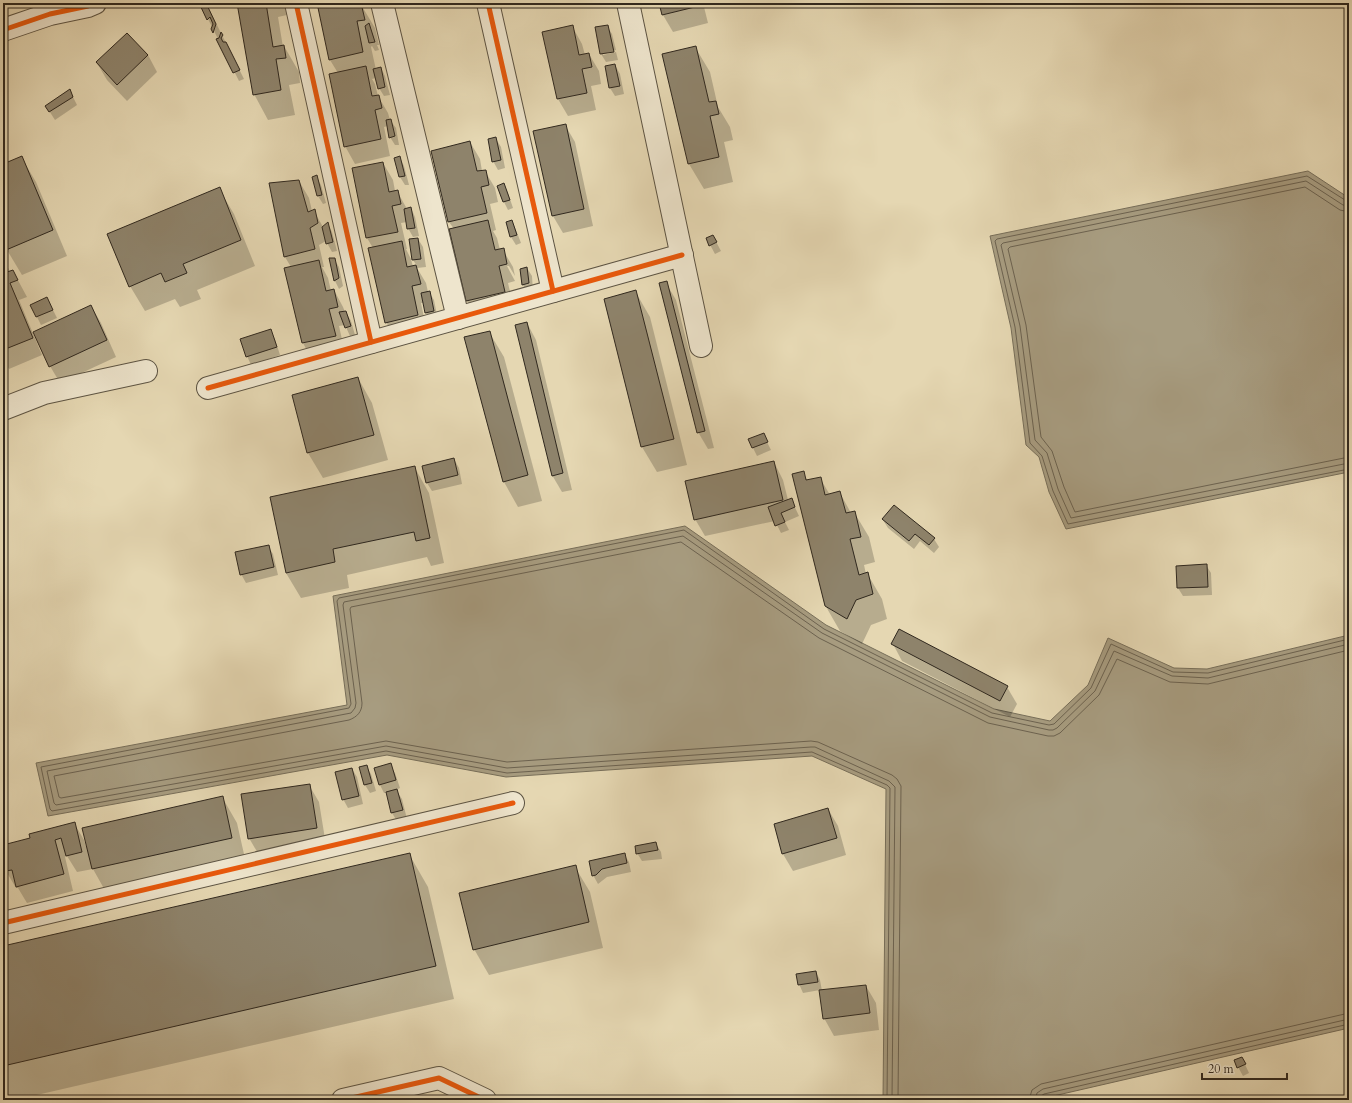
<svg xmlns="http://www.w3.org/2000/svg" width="1352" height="1103" font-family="Cardo,serif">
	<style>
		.water { fill: #a79c80; stroke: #776e59 }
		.shadow { fill: #0003 }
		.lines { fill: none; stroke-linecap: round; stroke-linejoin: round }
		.shore { stroke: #6c624f; stroke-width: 1 }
		.building { fill: #8e836b; stroke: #30281e }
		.street-casing { stroke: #5d5443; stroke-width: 24 }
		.street { stroke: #eee5cd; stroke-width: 22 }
		.cycleway-casing { stroke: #eee5cd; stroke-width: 8 }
		.cycleway { stroke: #e8590c; stroke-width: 5 }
	</style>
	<rect width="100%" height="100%" fill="#e5d7b2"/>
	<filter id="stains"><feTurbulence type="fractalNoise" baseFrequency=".005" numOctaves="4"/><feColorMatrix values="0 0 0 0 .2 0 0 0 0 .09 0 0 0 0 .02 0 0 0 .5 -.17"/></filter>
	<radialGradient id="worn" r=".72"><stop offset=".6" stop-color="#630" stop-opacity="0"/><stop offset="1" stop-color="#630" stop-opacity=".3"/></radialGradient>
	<g class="water">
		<path d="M1308 171 1349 198V472L1066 529 1049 492 1039 457 1026 445 1011 328 990 236Z"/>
		<path d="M685 526 826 625 994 709 1050 721 1088 685 1108 638 1174 668 1207 669 1349 635V1028L1036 1100H883L886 789 812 756 506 777 387 755 48 816 36 763 347 705 333 596Z"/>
	</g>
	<g class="shadow">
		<path d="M200 3H206L244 79 239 81Z"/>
		<path d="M238 3H285L287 15 278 17 283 47 284 46 299 72 300 83 289 85 295 115 268 120 254 94Z"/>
		<path d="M318 3H360L375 28 379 45H377L379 50 375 51 372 46 371 47 376 70 381 68 385 76 390 95 384 96 379 88 376 78 372 79 375 84 378 96 388 113 390 120 396 128 399 145H395L390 137 388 126 384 127 390 156 355 164 345 146 338 73 330 60Z"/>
		<path d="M660 3H703L708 23 673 32 663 15Z"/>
		<path d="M572 26 582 44 585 55 589 54 599 71 601 84 591 86 596 110 568 116 558 99 544 32Z"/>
		<path d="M607 26 612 34 616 50 603 53V55L616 52 618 60 606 62 601 54 596 28Z"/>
		<path d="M695 47 710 72 718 107 730 127 733 140 724 142 733 182 704 189 689 164 663 54Z"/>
		<path d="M148 55 157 72 127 101 107 80 97 63Z"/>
		<path d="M615 65 620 74 624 94 615 96 610 88 606 67Z"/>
		<path d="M70 91 77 105 55 120 46 106Z"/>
		<path d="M565 125 575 142 593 226 563 233 553 216 534 132Z"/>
		<path d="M496 139 501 147 505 168 498 170 493 161Z"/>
		<path d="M470 142 480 159 482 171H485L495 188 498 202 490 204 496 230 493 231 497 238 500 250H503L513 267 515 276 509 266H507L515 281 508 283 514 309 477 318 467 301 454 229 449 222 432 151Z"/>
		<path d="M21 157 36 182 67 256 22 275 7 250 3 240V165Z"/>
		<path d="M400 158 404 166 409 185H405L400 177 395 159Z"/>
		<path d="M383 163 393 180 395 191H397L407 209 411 208 415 217 419 236 413 237 408 228 407 222 401 223 407 249H406L411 259 413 267 417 266 413 260 418 239 423 247 426 267 417 268 426 283 428 292H429L434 300 438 320 431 321 426 313 424 303H421L427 332 396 339 386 322 373 248 367 238 353 169Z"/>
		<path d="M316 176 321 185 326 203 323 204 318 196Z"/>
		<path d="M299 181 309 198 312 211H314L323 227 328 224 332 232 337 251 332 252 326 241 319 245 324 267H322L328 278 331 291 334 290 343 307 345 312H346L351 321 355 335 350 336 345 325 339 326 345 353 312 360 303 343 285 269 291 267 285 257Z"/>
		<path d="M504 184 508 193 513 208 508 210 504 202Z"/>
		<path d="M219 189 234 214 255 266 197 290 201 299 180 307 175 299 145 311 130 286Z"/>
		<path d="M512 221 516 230 521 243 516 245 511 237 507 223Z"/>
		<path d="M713 236 721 251 715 254 707 239Z"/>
		<path d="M3 257 10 272 13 271 27 297 19 300 42 355 9 369 3 359Z"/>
		<path d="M330 259H334L339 267 343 286 339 289 335 281Z"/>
		<path d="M527 268 532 276 533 291 528 293 523 285 521 270Z"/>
		<path d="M666 283 676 300 714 448 708 449 698 432Z"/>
		<path d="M635 291 650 317 687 465 657 472 642 447 605 299Z"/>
		<path d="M47 298 57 318 41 325 31 305Z"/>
		<path d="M91 306 101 323 116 357 60 383 50 366Z"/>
		<path d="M527 323 536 340 572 490 562 492 552 475Z"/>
		<path d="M270 330 275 339 280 355 251 365 247 356Z"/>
		<path d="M489 332 504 357 542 501 518 507 504 482 465 338Z"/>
		<path d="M358 378 372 403 388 460 323 478 308 453 293 395Z"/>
		<path d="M763 434 771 450 757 456 753 448Z"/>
		<path d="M454 459 459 468 462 484 432 491 427 483 423 467Z"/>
		<path d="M774 462 783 480 788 500 791 499 799 516 785 522 789 530 781 533 775 521 705 536 695 519Z"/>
		<path d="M415 468 429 493 444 563 431 566 427 557 347 575 349 588 301 598 286 573Z"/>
		<path d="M803 473 808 481 820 478 830 495 840 493 851 513 854 512 869 537 875 562 864 565 866 574 867 573 882 599 887 619 871 625 862 644 840 631 825 605Z"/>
		<path d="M883 520 934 539 939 547 934 553 920 541 914 549 888 528Z"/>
		<path d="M268 546 273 554 278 575 246 583 241 574Z"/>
		<path d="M1206 565 1211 573 1212 595 1183 596 1178 588 1177 566Z"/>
		<path d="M893 644 1007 687 1017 704 1010 717 902 661Z"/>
		<path d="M390 764 395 773 400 788 396 790 402 799 407 819 397 821 392 813 387 793H384L380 785 375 769Z"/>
		<path d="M366 766 371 774 376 791 370 793 365 785 360 768Z"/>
		<path d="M352 769 357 777 363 804 348 808 343 799Z"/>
		<path d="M309 785 319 802 326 845 259 855 249 838Z"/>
		<path d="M222 797 237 823 246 863 107 894 93 869 77 872 67 856 65 857 73 891 27 903 18 888H16L6 871 3 859V846L31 839 74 823 84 840 86 846Z"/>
		<path d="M828 809 838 826 846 855 793 871 783 854Z"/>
		<path d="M656 844 661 852 662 859 642 861 637 853Z"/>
		<path d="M409 854 428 887 454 999 15 1100H3V947Z"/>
		<path d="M624 854 629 862 631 872 607 877 598 884 593 875 590 862Z"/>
		<path d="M575 867 590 892 603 948 489 975 474 949Z"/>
		<path d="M816 972 820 980 822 991 866 986 876 1003 879 1030 834 1036 824 1018 820 990 803 993 799 984Z"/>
		<path d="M1242 1058 1249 1073 1243 1076 1238 1067Z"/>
	</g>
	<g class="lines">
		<g class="shore">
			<path d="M1349 201 1345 200 1307 176 997 239 995 241 1015 327 1030 443 1042 456 1053 491 1068 524 1349 469"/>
			<path d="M1349 206 1343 205 1306 181 1003 243 1001 245 1020 326 1035 440 1047 453 1058 489 1071 518 1349 463"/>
			<path d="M1349 212 1340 210 1305 187 1010 247 1008 249 1026 325 1041 437 1052 451 1064 487 1075 512 1349 457"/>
			<path d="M887 1100 890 788 887 785 812 752 507 773 386 751 52 811 50 809 41 767 349 708 351 704 337 601 339 598 684 530 824 629 992 713 1049 725 1054 724 1091 688 1111 644 1173 672 1208 673 1349 639"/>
			<path d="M892 1100 895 787 889 781 815 747H811L507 768 386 746 56 805 54 803 47 771 351 713 355 708 356 703 343 605 344 602 683 536 822 633 990 717 1049 730H1053L1057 728 1095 691 1114 651 1172 676 1208 678 1349 644"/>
			<path d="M898 1100 901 786 897 779 892 775 818 742 811 741 507 762 386 741 61 798 59 797 54 776 349 720C357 717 362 712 362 703L350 609 351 607 681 542 819 638 988 723 1048 736H1054L1060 733 1099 695 1117 659 1170 682 1208 684 1349 650"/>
			<path d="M1029 1100 1032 1090 1041 1084 1349 1013"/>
			<path d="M1035 1100 1037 1093 1043 1089 1349 1019"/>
			<path d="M1040 1100 1041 1096 1044 1094 1349 1024"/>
		</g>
	</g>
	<g class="building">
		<path d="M199 3H206L216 24 213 33 211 29 213 24 210 17 207 20Z"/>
		<path d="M237 3H266L273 47 284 45 286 58 276 59 281 90 253 95Z"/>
		<path d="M317 3H361L365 20 357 21 363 52 329 60Z"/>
		<path d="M659 3H698L699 6 662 15Z"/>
		<path d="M369 23 375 42 369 43 365 26Z"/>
		<path d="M573 25 579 55 589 53 592 67 582 69 587 93 557 99 542 32Z"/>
		<path d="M608 25 614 52 600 54 595 27Z"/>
		<path d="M221 32 223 35 221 38 223 42H226L240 70 233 73 216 39 219 38Z"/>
		<path d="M127 33 148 55 117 85 96 62Z"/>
		<path d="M696 46 709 102 716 101 719 114 710 116 719 157 688 164 662 54Z"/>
		<path d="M615 64 620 86 609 88 605 66Z"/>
		<path d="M366 66 372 96 379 95 382 108 375 110 381 139 344 147 329 74Z"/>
		<path d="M381 67 385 87 378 89 373 69Z"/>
		<path d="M70 89 73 97 49 112 45 106Z"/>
		<path d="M391 119 395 136 389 138 386 120Z"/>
		<path d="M566 124 584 209 552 216 533 131Z"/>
		<path d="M496 137 501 160 492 162 488 139Z"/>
		<path d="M470 141 477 171 486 170 489 185 481 187 487 213 448 222 431 151Z"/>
		<path d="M22 156 53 230 6 250 3 243V164Z"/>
		<path d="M400 156 405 176 399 177 394 158Z"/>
		<path d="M383 162 389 192 398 190 401 204 392 206 398 232 366 238 352 168Z"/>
		<path d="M317 175 322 195 317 196 312 177Z"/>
		<path d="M299 180 308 212 315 209 318 223 310 228 315 249 284 257 269 183Z"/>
		<path d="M504 183 510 200 503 202 497 186Z"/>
		<path d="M220 187 241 240 183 264 187 273 165 282 161 273 129 287 107 234Z"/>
		<path d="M411 207 415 228 407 229 404 209Z"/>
		<path d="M488 220 495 250 504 248 507 264 499 266 505 292 466 301 449 229Z"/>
		<path d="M512 220 517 235 510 237 506 222Z"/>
		<path d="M328 222 333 242 326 244 322 227Z"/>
		<path d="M713 235 717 242 709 246 706 238Z"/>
		<path d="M418 238 421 259 412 260 409 239Z"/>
		<path d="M402 241 407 267 416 265 421 284 412 286 418 315 385 323 368 248Z"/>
		<path d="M329 258H335L339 278 334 281Z"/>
		<path d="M319 260 326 291 334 289 338 307 329 309 336 336 302 343 284 268Z"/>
		<path d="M3 264 7 272 13 270 18 280 10 283 33 338 3 350Z"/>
		<path d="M527 267 529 283 522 285 520 269Z"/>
		<path d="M667 281 705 431 697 433 659 283Z"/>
		<path d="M636 290 674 439 641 447 604 299Z"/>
		<path d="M430 291 434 311 425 313 421 293Z"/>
		<path d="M47 297 53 310 36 317 30 305Z"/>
		<path d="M91 305 107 340 49 367 33 332Z"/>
		<path d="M346 311 351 326 345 328 339 312Z"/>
		<path d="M527 322 563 473 552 476 515 325Z"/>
		<path d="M271 329 277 347 246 357 240 339Z"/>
		<path d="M490 331 528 475 503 482 464 337Z"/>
		<path d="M358 377 374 435 307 453 292 395Z"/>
		<path d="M764 433 768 442 752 448 748 439Z"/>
		<path d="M454 458 458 475 426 483 422 466Z"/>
		<path d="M774 461 783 500 694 520 685 481Z"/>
		<path d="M415 466 430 538 416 541 414 532 333 549 335 562 286 573 270 497Z"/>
		<path d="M804 471 806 480 821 477 825 495 840 491 846 513 855 511 861 537 850 539 859 575 868 572 873 594 856 600 847 619 825 606 792 474Z"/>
		<path d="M792 498 795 507 781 513 785 522 775 526 768 507Z"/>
		<path d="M894 505 935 538 929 545 915 534 909 541 882 519Z"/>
		<path d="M269 545 274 567 240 575 235 552Z"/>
		<path d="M1207 564 1208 587 1177 588 1176 566Z"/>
		<path d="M899 629 1008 686 1000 701 891 644Z"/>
		<path d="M391 763 396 780 379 785 374 768Z"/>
		<path d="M367 765 372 783 364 785 359 767Z"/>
		<path d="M352 768 359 796 342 800 335 772Z"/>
		<path d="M310 784 317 828 248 839 241 794Z"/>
		<path d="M397 789 403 810 391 813 386 792Z"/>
		<path d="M223 796 232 838 92 869 82 828Z"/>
		<path d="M828 808 837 838 782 854 774 824Z"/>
		<path d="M75 822 82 852 66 856 61 838 55 840 64 874 16 887 12 870 5 871 3 863V845L30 838 29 834Z"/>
		<path d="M656 842 658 850 636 854 635 846Z"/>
		<path d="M410 853 436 966 3 1066V946Z"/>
		<path d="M625 853 627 863 602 869 596 875 592 876 589 861Z"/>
		<path d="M576 865 589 922 473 950 459 893Z"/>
		<path d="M816 971 818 982 798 985 796 974Z"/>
		<path d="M866 985 870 1013 823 1019 819 990Z"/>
		<path d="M1242 1057 1246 1064 1237 1068 1234 1060Z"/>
	</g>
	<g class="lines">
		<defs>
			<g id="street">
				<path d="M296 3 371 342"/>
				<path d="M382 3 458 318"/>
				<path d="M488 3 553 291"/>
				<path d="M628 3 701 346"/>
				<path d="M3 30 50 14 88 6 95 3"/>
				<path d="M208 388 682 255"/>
				<path d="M3 409 44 393 146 371"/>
				<path d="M3 923 513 803"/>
				<path d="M343 1100 439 1078 485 1100"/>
			</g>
		</defs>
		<use href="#street" class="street-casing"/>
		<use href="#street" class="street"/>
		<defs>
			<g id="cycleway">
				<path d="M296 3 371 342"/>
				<path d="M488 3 553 291"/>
				<path d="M3 30 50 14 88 6 95 3"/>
				<path d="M208 388 682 255"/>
				<path d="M3 923 513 803"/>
				<path d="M343 1100 439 1078 485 1100"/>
			</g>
		</defs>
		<use href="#cycleway" class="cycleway-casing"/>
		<use href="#cycleway" class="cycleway"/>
	</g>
	<rect width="1352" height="1103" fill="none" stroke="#e5d7b2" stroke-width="16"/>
	<rect x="4" y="4" width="1344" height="1095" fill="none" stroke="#30281e" stroke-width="2"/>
	<rect x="8" y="8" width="1336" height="1087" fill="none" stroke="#30281e"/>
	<path d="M1202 1073v6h85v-6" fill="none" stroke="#30281e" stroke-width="2"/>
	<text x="1208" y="1073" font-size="12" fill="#30281e" stroke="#eee5cd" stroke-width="3" paint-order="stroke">20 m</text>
	<rect width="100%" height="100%" filter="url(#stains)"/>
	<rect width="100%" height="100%" fill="url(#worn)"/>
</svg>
